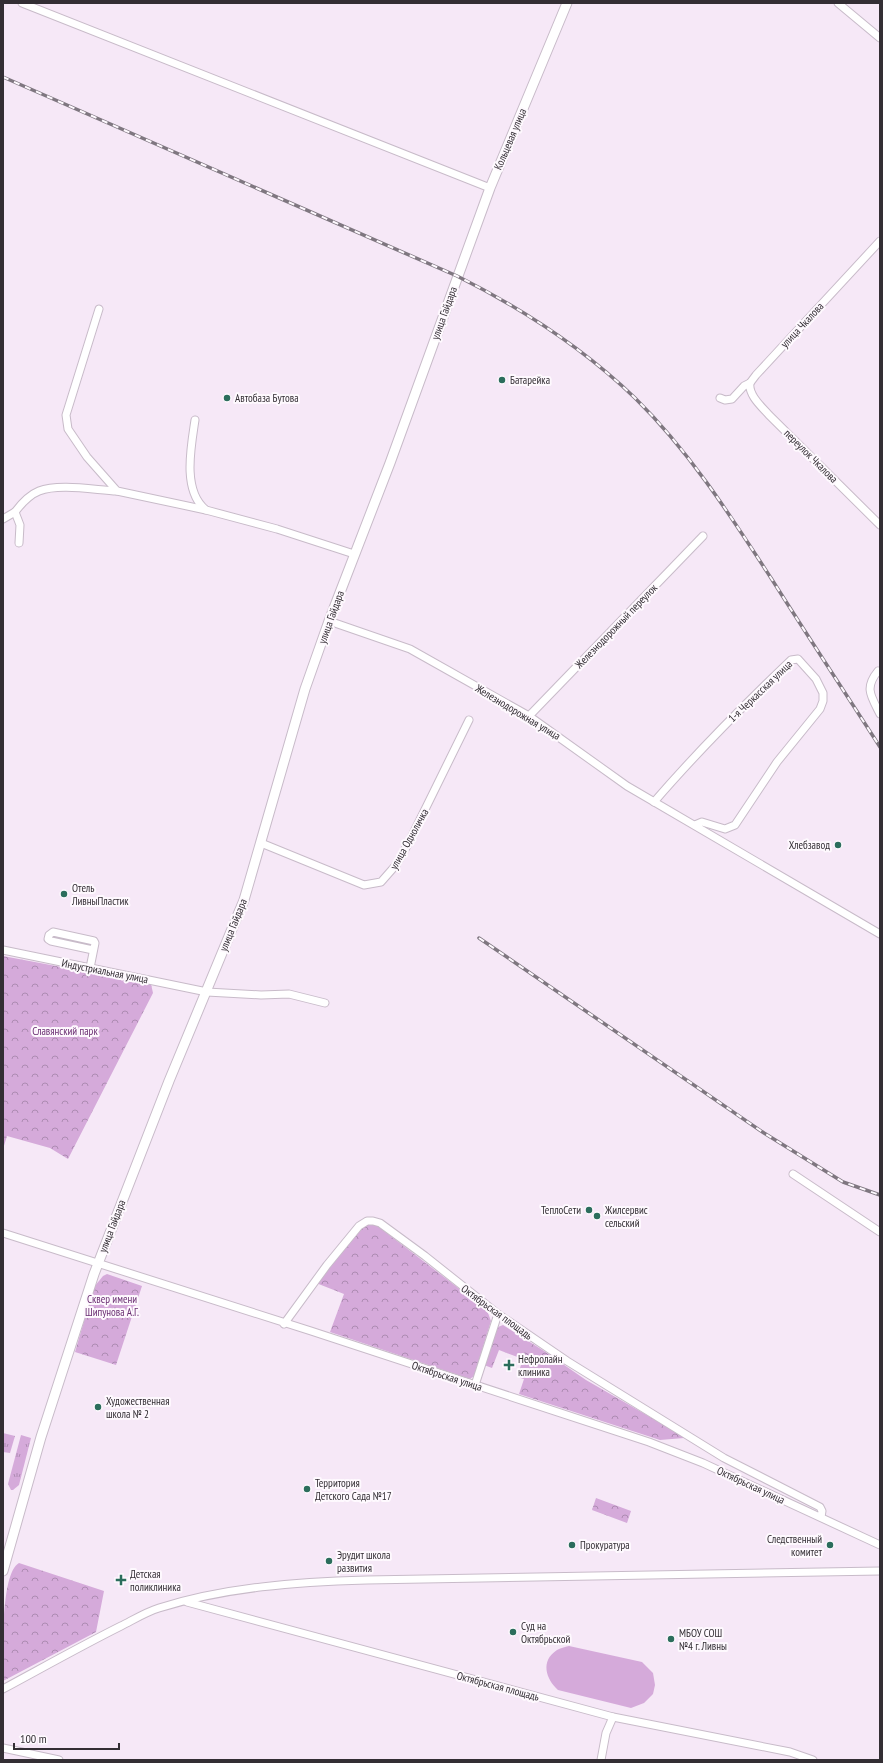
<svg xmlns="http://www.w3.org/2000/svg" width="883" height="1763" font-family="'PT Sans Narrow',sans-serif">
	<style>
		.grass { fill: url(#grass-tufts) }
		.forest { fill: url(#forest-crowns) }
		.pitch { fill: #d5aada }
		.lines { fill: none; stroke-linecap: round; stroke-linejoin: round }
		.minor-casing { stroke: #c8bbc9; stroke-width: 9 }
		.major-casing { stroke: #c8bbc9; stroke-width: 11 }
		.minor { stroke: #fff; stroke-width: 7 }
		.major { stroke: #fff; stroke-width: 9 }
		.rail-casing { stroke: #7f7780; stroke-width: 3.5 }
		.rail { stroke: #fef9fe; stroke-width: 2; stroke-dasharray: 6; stroke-linecap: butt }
		.poi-dot { fill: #2b6d5c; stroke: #fef9fe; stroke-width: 1.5 }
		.labels { text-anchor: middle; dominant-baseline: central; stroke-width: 4; stroke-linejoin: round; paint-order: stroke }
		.street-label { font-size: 11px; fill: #332e34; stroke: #fef9fe }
		.poi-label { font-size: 11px; fill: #332e34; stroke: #fef9fe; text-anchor: start }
		.park-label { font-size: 11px; fill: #6a2e72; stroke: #fef9fe }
	</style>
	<defs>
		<pattern id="grass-tufts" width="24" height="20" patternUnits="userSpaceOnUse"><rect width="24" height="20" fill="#d5aada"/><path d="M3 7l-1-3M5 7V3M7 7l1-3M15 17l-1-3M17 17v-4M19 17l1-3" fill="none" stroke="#ad8bb2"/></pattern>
		<pattern id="forest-crowns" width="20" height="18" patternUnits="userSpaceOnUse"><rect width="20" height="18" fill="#d5aada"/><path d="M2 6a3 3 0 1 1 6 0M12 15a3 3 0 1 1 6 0" fill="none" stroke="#ad8bb2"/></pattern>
	</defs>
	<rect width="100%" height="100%" fill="#f6e8f7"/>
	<g class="grass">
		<path d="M3 1433 15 1436 10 1453 3 1452Z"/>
		<path d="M21 1435 31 1438 19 1485 13 1490H11L8 1484Z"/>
	</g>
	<g class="forest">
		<path d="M3 956 151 984 153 993 68 1159 50 1148 7 1136 3 1149Z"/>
		<path d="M367 1224H375L483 1307 488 1313 491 1321 474 1376 470 1379 330 1332 344 1294 316 1283 361 1226Z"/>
		<path d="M107 1274 142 1286 116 1365 75 1352 94 1287 103 1276Z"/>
		<path d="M503 1325 544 1351 586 1380 683 1436 684 1438 660 1440 519 1394 524 1379 517 1377 523 1359 499 1350 492 1368 484 1365 498 1327Z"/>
		<path d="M596 1498 631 1511 627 1523 592 1510Z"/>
		<path d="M19 1563 104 1591 96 1632 3 1681C3 1659 0 1573 19 1563Z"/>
	</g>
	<path class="pitch" d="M569 1646 642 1662 653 1673 655 1685 653 1694 644 1703 631 1708 558 1690C546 1679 540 1661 557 1650 560 1648 565 1647 569 1646Z"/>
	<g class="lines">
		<defs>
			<g id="minor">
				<path d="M22 3 490 188"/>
				<path d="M838 3 880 38"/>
				<path d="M99 309 66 415 68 429 87 457 117 491 206 510"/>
				<path d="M750 383C748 395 762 407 769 415L880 525"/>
				<path d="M720 398 725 400 732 399 744 386 750 383 756 375 880 241"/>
				<path d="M195 420C191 447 182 491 206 510L277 529 354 554"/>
				<path d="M3 519 15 512"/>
				<path d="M19 543 20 525 15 512C21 504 29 495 39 491 59 483 95 490 117 491"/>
				<path d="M329 621 410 649 529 716 627 786 880 934"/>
				<path d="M878 671C864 688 871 696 880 714"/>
				<path d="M529 716 703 536"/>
				<path d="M654 802C697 752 743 706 791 660L798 659 816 679 823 693V701L820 709 777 762 735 825 725 829 702 822 695 825"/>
				<path d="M261 843 364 885 381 882 396 865 408 844 469 720"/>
				<path d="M3 950 207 992 261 995 289 994 325 1003"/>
				<path d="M90 968 95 943 94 941 53 932 49 935 48 939 51 941 93 950"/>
				<path d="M793 1174 880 1232"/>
				<path d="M3 1233 311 1331 649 1442 703 1463 880 1545"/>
				<path d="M284 1324 327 1265 359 1226 367 1221H373L380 1223 425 1256 498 1314 567 1361 724 1458 820 1507 822 1511 821 1517"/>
				<path d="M475 1385 498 1314"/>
				<path d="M187 1602 613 1717 790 1752 813 1760"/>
				<path d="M3 1689C42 1668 81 1646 121 1626 133 1620 146 1612 159 1608 226 1587 297 1582 367 1580L880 1571"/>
				<path d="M3 1748 59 1760"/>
				<path d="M601 1760 606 1733 613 1717"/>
			</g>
			<path id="major" d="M3 1571 41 1437 94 1274 169 1081 244 900 305 689 329 621 390 463 490 188 567 3"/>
		</defs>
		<use href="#minor" class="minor-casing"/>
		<use href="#major" class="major-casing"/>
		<use href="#minor" class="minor"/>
		<use href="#major" class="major"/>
		<defs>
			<g id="rail">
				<path d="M3 77 457 276C521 308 583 348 635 398 689 451 730 515 771 578 807 635 844 691 880 747"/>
				<path d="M479 938 764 1133 843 1182 880 1195"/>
			</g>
		</defs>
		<use href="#rail" class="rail-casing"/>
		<use href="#rail" class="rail"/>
	</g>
	<g class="poi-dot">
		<circle cx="502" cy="380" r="4"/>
		<circle cx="227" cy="398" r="4"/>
		<circle cx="838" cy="845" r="4"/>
		<circle cx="64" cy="894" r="4"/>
		<circle cx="589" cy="1210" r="4"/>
		<circle cx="597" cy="1216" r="4"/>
		<path d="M507 1359h4v4h4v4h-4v4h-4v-4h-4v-4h4z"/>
		<circle cx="98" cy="1407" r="4"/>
		<circle cx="307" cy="1489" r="4"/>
		<circle cx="572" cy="1545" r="4"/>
		<circle cx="830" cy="1545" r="4"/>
		<circle cx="329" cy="1561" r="4"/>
		<path d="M119 1574h4v4h4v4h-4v4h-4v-4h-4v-4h4z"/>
		<circle cx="513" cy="1632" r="4"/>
		<circle cx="671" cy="1639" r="4"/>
	</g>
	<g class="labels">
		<g class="street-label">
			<text transform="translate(510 139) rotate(-67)">Кольцевая улица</text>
			<text transform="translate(444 313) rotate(-70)">улица Гайдара</text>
			<text transform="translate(802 325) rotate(-47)">улица Чкалова</text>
			<text transform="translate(811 456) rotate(45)">переулок Чкалова</text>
			<text transform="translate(331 617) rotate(-70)">улица Гайдара</text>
			<text transform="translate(616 626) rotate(-46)">Железнодорожный переулок</text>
			<text transform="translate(760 691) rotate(-44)">1-я Черкасская улица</text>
			<text transform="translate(518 712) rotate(31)">Железнодорожная улица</text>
			<text transform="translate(409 839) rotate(-61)">улица Одноличка</text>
			<text transform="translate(233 925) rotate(-68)">улица Гайдара</text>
			<text transform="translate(105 971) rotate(11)">Индустриальная улица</text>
			<text transform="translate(112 1226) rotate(-69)">улица Гайдара</text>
			<text transform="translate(497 1312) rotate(36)">Октябрьская площадь</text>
			<text transform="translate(447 1376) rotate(18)">Октябрьская улица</text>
			<text transform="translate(751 1485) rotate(25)">Октябрьская улица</text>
			<text transform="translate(498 1686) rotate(15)">Октябрьская площадь</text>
		</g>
		<g class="poi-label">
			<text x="510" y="380">Батарейка</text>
			<text x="235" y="398">Автобаза Бутова</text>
			<text x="830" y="845" text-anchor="end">Хлебзавод</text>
			<text x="72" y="888">Отель<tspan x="72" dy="13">ЛивныПластик</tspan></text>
			<text x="581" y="1210" text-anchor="end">ТеплоСети</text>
			<text x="605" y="1210">Жилсервис<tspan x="605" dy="13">сельский</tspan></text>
			<text x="518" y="1359">Нефролайн<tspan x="518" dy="13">клиника</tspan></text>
			<text x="106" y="1401">Художественная<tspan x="106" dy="13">школа № 2</tspan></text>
			<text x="315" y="1483">Территория<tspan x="315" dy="13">Детского Сада №17</tspan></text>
			<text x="822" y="1539" text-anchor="end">Следственный<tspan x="822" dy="13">комитет</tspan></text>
			<text x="580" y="1545">Прокуратура</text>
			<text x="337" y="1555">Эрудит школа<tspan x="337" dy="13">развития</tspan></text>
			<text x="130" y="1574">Детская<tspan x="130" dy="13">поликлиника</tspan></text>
			<text x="521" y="1626">Суд на<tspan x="521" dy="13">Октябрьской</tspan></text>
			<text x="679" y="1633">МБОУ СОШ<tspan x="679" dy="13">№4 г. Ливны</tspan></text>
		</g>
		<g class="park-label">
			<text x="65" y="1031">Славянский парк</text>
			<text x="112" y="1299">Сквер имени<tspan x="112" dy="13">Шипунова А.Г.</tspan></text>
		</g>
	</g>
	<rect width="883" height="1763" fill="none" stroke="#332e34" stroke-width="8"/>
	<path d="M14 1743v6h105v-6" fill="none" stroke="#332e34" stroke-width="2"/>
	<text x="20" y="1743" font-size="12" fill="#332e34" stroke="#fef9fe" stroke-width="3" paint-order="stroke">100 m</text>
</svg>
